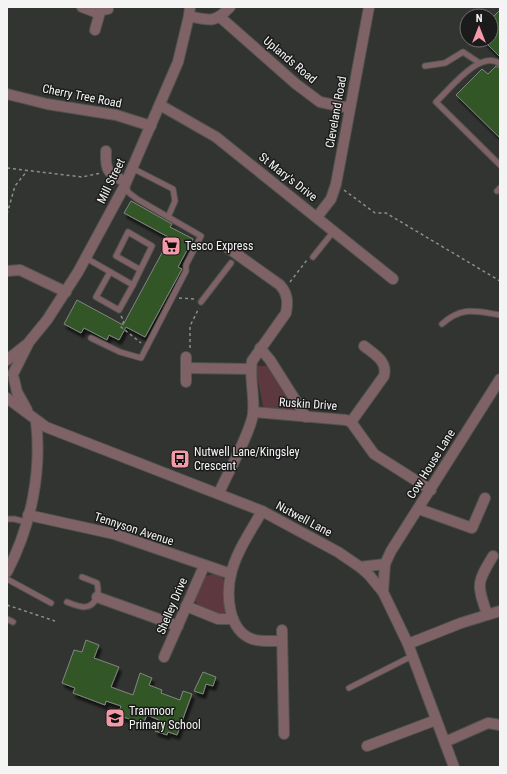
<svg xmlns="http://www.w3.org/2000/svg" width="507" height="774" font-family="'Roboto Condensed',sans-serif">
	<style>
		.green { fill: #5e383f }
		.building { fill: #325628; stroke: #838582; filter: url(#shadow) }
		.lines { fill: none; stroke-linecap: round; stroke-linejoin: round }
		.service-casing { stroke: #515350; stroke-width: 7 }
		.minor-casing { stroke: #515350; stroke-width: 12 }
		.tertiary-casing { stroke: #515350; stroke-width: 12 }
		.path { stroke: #8c8e8b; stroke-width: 1.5; stroke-dasharray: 3 3; stroke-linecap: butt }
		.service { stroke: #7f6266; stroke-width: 5 }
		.minor { stroke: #7f6266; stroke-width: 10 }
		.tertiary { stroke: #7f6266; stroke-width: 10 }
		.labels { text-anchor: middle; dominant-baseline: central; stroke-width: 3; stroke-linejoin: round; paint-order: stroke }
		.street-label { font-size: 12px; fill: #f3f4f3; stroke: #1a1b1a }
		.poi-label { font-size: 12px; fill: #f3f4f3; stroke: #1a1b1a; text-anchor: start }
	</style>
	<defs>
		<filter id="shadow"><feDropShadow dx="2.5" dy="4.5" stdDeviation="1" flood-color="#0009"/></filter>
	</defs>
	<rect width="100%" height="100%" fill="#323431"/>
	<g class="green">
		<path d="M257 366H266L270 368 295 406 292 411 269 409 263 406 257 376Z"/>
		<path d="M216 573C231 579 226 599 226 612L219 615 201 608 195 601V597L204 577Z"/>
	</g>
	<g class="building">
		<path d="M500 10V57L483 40H491V19Z"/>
		<path d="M496 66 500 68V138L456 95 482 69 488 74Z"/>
		<path d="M131 201 172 224 170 227 193 239 178 267 182 269 145 337 126 327 119 340 109 335 107 340 84 328 81 333 64 324 77 300 123 325 170 238 124 213Z"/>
		<path d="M86 640 99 645 94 658 119 667 111 687 133 695 140 673 152 678 149 685 162 690 161 693 180 700 183 691 192 694 177 735 168 732 167 735 155 731 159 720 147 715 143 724 118 715 121 706 106 701 105 705 73 693 75 688 62 683 74 650 82 652Z"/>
		<path d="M203 672 216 677 213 686 206 684 203 694 194 691Z"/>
	</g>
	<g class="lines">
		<defs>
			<g id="service">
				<path d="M500 64C481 48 449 90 436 102L500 165"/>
				<path d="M425 66 445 63 463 52 478 62"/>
				<path d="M132 168 173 189 175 201 168 217"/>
				<path d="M497 191 500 188"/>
				<path d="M313 257 333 232"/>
				<path d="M86 258 133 285 152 246 128 232 116 256 139 269"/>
				<path d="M110 272 96 297 119 310 133 285"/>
				<path d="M201 302 231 263"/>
				<path d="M442 324C462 306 475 311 500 315"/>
				<path d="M91 338 120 352 141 358 186 271V265L201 236 137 199 128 192 126 185"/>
				<path d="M7 519H14L26 522"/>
				<path d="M7 579 51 603"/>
				<path d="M67 602C79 607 92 612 97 596 99 592 98 588 97 583L82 577"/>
				<path d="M7 619 13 622"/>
				<path d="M349 688 412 656"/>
			</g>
			<g id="minor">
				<path d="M82 7 95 12 108 9"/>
				<path d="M189 16C210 21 215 23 230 7"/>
				<path d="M220 17 296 84 320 102 349 108"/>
				<path d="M95 30 100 12"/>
				<path d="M7 94 47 104 116 115 151 126"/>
				<path d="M160 105 216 137 393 279"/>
				<path d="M106 151C105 172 108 173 126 182"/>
				<path d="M317 217 331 199 336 184 369 7"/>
				<path d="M7 271 20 270 66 292"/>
				<path d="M260 348 270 360 306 417"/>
				<path d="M186 368 251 369"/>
				<path d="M186 382V357"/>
				<path d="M253 412 346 420 351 422 374 454 431 490"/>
				<path d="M351 422 384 376C388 361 374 354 364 346"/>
				<path d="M219 493C228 472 250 434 253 414 255 396 249 378 252 361L286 313C288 302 288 294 280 285L228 248"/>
				<path d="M419 509 472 528 485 498"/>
				<path d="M262 511C251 531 236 552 231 574 226 595 228 630 252 639 260 642 273 641 282 641"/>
				<path d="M28 515 114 534 231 574"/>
				<path d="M360 567 385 564"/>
				<path d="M7 572C31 526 42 472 36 421"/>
				<path d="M383 592 385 564 391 551 500 379"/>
				<path d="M97 597 178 626"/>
				<path d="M186 606 218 619H233"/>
				<path d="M487 614C477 584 476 584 493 556"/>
				<path d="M282 630 284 734"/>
				<path d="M408 644 461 623 500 611"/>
				<path d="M164 657 204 566"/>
				<path d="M445 742 488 723 500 725"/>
				<path d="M367 746 436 720"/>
			</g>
			<g id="tertiary">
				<path d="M7 360 26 345"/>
				<path d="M13 374 29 342 47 320 78 272 124 187 178 62 189 16 190 7"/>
				<path d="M14 379 17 392 27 410"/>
				<path d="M7 398 46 427 262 511 338 552 360 567 369 575 383 592 408 644 454 767"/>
			</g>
		</defs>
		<use href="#service" class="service-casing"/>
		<use href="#minor" class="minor-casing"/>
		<use href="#tertiary" class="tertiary-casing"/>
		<g class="path">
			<path d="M7 168 82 177 101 173"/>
			<path d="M344 190 375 213H386L500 281"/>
			<path d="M7 214 15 186 27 171"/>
			<path d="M290 282 307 260"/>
			<path d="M179 298 195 299"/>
			<path d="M121 316 124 321 121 327 141 343"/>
			<path d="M190 348V326L199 308"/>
			<path d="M7 605 55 621"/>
		</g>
		<use href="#service" class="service"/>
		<use href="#minor" class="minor"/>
		<use href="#tertiary" class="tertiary"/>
	</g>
	<defs>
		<symbol id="supermarket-square" viewBox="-11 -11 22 22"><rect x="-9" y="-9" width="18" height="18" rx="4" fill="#f39aa9" stroke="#1a1b1a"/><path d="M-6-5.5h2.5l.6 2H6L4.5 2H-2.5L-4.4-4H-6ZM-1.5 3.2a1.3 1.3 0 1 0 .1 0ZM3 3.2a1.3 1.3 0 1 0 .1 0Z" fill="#111"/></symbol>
		<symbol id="bus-square" viewBox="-11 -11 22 22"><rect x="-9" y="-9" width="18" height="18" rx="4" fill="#f39aa9" stroke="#1a1b1a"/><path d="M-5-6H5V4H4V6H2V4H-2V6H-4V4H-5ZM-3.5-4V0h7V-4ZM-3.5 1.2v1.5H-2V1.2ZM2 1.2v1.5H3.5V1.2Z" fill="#111"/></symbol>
		<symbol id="school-square" viewBox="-11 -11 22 22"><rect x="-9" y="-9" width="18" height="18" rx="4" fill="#f39aa9" stroke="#1a1b1a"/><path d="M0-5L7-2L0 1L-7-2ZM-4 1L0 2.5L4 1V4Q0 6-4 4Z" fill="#111"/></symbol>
	</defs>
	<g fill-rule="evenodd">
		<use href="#supermarket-square" x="160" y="235" width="22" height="22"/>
		<use href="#bus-square" x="169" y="448" width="22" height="22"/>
		<use href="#school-square" x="104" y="707" width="22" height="22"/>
	</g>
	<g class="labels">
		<g class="street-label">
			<text transform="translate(290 60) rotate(40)">Uplands Road</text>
			<text transform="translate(82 96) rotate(11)">Cherry Tree Road</text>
			<text transform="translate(336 112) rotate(-80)">Cleveland Road</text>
			<text transform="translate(288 177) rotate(38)">St Mary's Drive</text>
			<text transform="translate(111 181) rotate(-64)">Mill Street</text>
			<text transform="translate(308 404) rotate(4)">Ruskin Drive</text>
			<text transform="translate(431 464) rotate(-58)">Cow House Lane</text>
			<text transform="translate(304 519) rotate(28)">Nutwell Lane</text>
			<text transform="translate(134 529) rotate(18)">Tennyson Avenue</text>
			<text transform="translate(172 606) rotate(-67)">Shelley Drive</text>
		</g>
		<g class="poi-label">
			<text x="185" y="246">Tesco Express</text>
			<text x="194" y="452">Nutwell Lane/Kingsley<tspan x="194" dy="14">Crescent</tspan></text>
			<text x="129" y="711">Tranmoor<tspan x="129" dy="14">Primary School</tspan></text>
		</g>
	</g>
	<rect width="507" height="774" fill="none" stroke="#f3f4f3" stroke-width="16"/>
	<g transform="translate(479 28)"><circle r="19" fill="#1a1b1a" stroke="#717271"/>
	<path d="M0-3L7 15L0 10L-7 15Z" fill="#f39aa9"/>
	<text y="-6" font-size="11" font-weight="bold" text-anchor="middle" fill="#f3f4f3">N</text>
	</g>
</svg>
